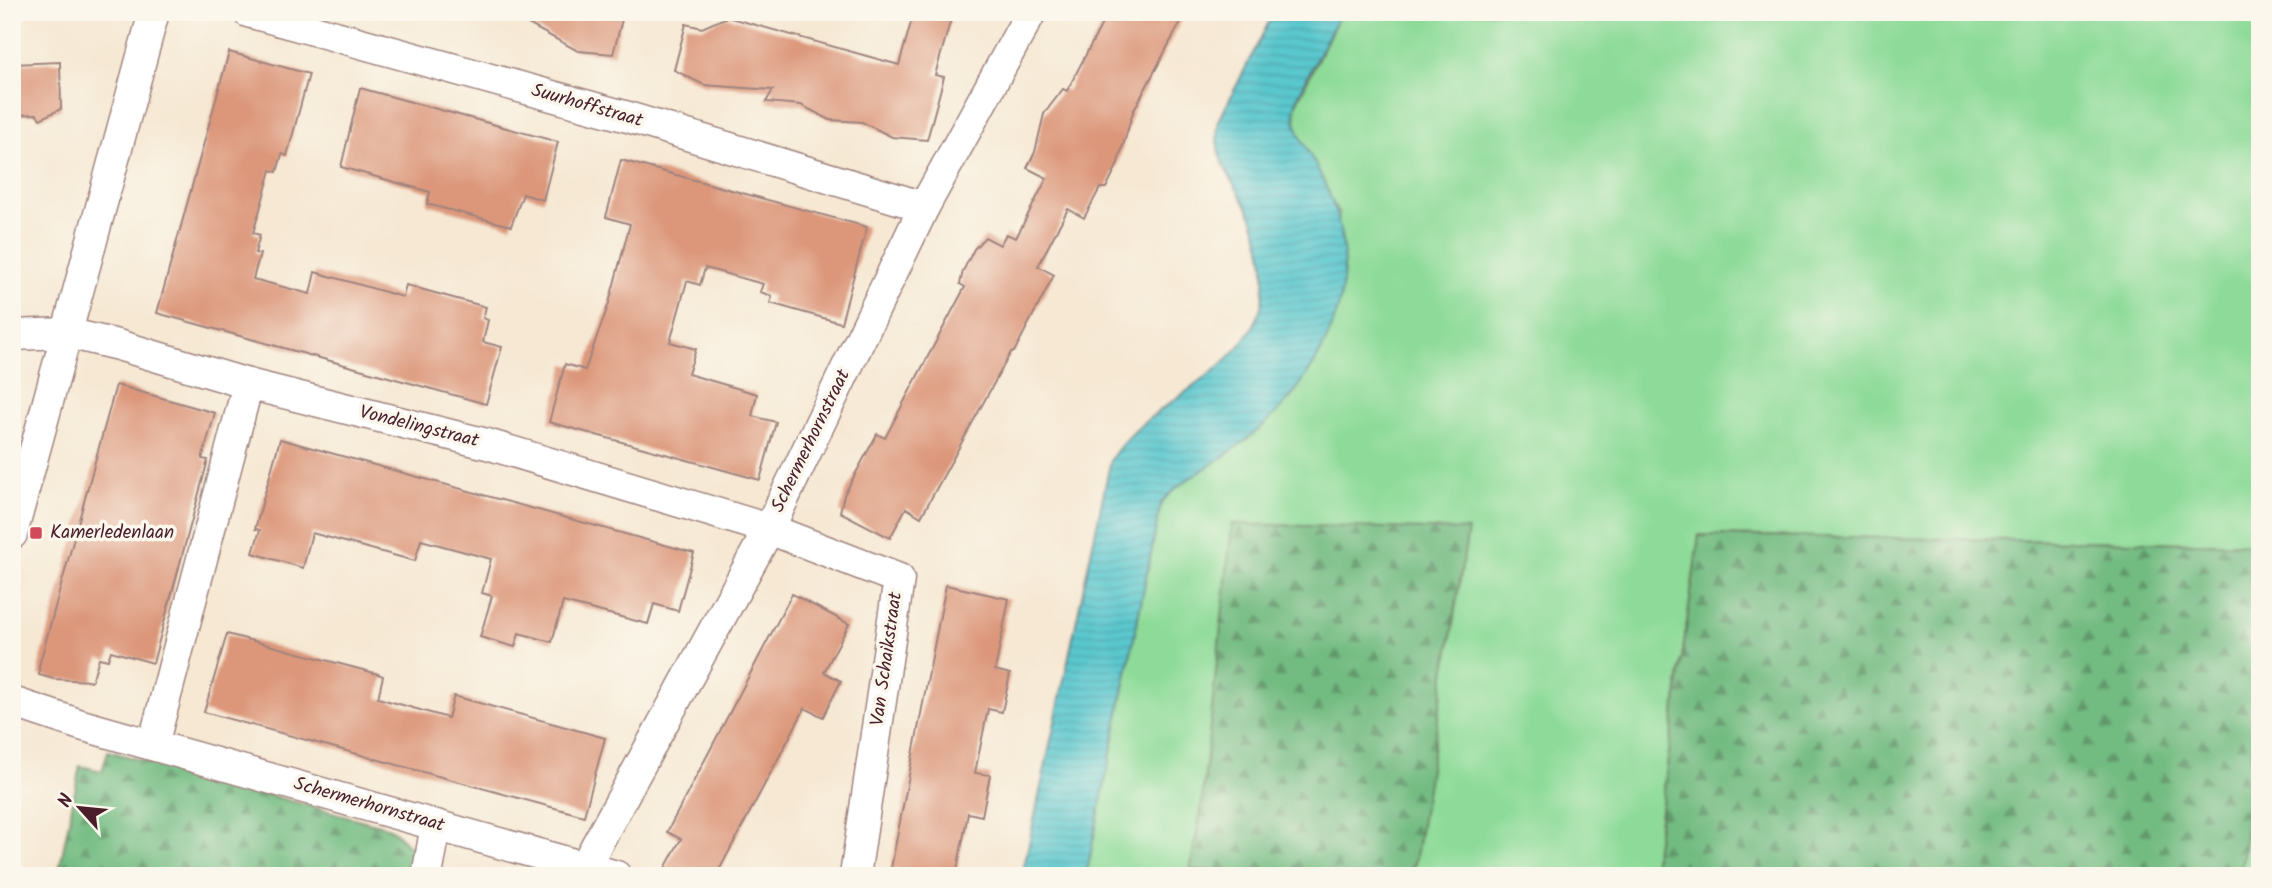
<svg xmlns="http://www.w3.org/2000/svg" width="2272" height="888" font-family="Kalam,sans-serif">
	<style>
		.green { fill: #8edb99; stroke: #6c7d62; stroke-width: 2 }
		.forest { fill: url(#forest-firs); stroke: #5e6d56; stroke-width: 2 }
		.water { fill: url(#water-rules); stroke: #52737c; stroke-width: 2 }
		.building { fill: #dc977a }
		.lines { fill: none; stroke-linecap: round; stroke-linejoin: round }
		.minor-casing { stroke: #a0847f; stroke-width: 33 }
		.minor { stroke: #fff; stroke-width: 30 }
		.poi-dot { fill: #d1495b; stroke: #fbf7ec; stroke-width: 2.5 }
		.labels { text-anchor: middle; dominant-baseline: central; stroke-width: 7; stroke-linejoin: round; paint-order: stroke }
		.street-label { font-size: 19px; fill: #4a1f2b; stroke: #fbf7ec }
		.poi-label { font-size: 19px; fill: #4a1f2b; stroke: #fbf7ec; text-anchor: start }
	</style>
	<defs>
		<pattern id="forest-firs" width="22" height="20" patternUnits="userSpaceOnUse" patternTransform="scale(1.75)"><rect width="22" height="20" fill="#72bb81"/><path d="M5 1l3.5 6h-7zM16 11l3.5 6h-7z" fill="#60976a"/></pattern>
		<pattern id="water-rules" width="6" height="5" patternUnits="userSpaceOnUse" patternTransform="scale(1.75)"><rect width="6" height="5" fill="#5ac7ce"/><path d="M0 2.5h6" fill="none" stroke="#50aab1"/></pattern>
	</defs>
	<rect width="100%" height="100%" fill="#fbf7ec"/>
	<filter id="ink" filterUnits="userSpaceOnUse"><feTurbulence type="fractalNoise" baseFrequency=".0143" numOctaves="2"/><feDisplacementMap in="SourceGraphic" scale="14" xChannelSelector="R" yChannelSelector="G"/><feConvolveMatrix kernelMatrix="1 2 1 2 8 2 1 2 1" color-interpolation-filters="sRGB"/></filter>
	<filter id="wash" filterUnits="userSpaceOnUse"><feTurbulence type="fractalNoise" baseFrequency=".00686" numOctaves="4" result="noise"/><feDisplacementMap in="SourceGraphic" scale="28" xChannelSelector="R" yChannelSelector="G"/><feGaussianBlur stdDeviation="1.57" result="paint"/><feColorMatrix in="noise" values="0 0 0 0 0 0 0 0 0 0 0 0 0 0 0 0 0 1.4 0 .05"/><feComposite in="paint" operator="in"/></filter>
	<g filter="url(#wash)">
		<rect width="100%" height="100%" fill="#f6e8d3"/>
		<g class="green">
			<path d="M1341 12H2260V544L1699 535 1652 876H1413L1422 818 1201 810 1191 870 1307 876H1086L1161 503 1175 487 1227 454 1290 399 1320 354 1339 215 1302 141 1296 126 1295 106Z"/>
			<path d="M2260 677V876H2241Z"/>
		</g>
		<g class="forest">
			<path d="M1232 524 1468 530 1413 876H1307L1190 870 1201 810Z"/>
			<path d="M1699 535 2260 544V677L2241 876H1652Z"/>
			<path d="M108 751 390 828 415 851 411 876H58L80 766 102 771Z"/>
		</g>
		<path class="water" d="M1274 12H1341C1332 31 1297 91 1295 107 1292 128 1307 148 1316 166 1356 240 1353 304 1307 375 1286 407 1255 435 1224 456 1202 471 1178 483 1161 503L1086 876H1022L1111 459C1146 405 1216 386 1251 330 1271 298 1266 251 1252 217 1236 181 1210 162 1219 120Z"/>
		<g id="blocks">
			<g class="building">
				<path d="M506 12H624L613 54 578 51Z"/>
				<path d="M914 12H953L935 75 944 77 927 140 892 137 862 122 830 120 801 105 766 102 773 90 704 85 674 70 686 24 702 28 727 17 899 65Z"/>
				<path d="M1108 12H1186L1133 112 1117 166 1106 188H1100L1084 218 1068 209 1038 266 1054 275 1014 352H1011L921 517 906 508 890 538 840 512 844 495 877 434 885 438 917 377 965 287 960 284 963 271 974 249 985 237 1000 245 1006 234 1016 238 1047 178 1027 168 1035 152 1044 114 1063 89 1067 91Z"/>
				<path d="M229 52 309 74 287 156 282 154 277 172 271 170 262 202 253 233 260 235 255 253 260 254 253 279 310 294 315 272 403 297 406 285 486 307 483 318 488 320 483 342 502 347 486 404 157 313Z"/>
				<path d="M60 62 61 109 40 119 37 114 12 115V64Z"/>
				<path d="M360 88 558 142 543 200 523 194 511 226 427 204 430 192 341 167Z"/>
				<path d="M621 160 867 227 841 323 770 303 772 296 760 292 763 284 705 268 700 285 687 281 670 342 696 349 688 374 757 394 752 416 776 422 760 480 549 422 565 364 585 370 609 303 630 224 606 217Z"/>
				<path d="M116 385 215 413 202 459 208 460 153 663 111 651 108 660 99 658 92 681 54 679 39 675V666Z"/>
				<path d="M280 439 694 553 678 611 654 604 648 624 563 602 552 642 519 633 515 647 480 637 492 596 482 593 491 559 421 540 415 561 312 533 303 568 253 553 260 530 255 529Z"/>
				<path d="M946 585 1009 599 995 670 1010 674 1002 712 988 709 975 773 990 775 982 816 968 813 956 876H905L906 871 891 868Z"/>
				<path d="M792 594 849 624 824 672 841 681 823 717 805 708 716 876H686L664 870 681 839 667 832Z"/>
				<path d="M227 634 378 674 383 676 378 698 448 718 454 696 605 738 584 816 204 712Z"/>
			</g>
		</g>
	</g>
	<g filter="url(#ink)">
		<use href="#blocks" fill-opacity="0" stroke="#a0847f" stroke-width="2"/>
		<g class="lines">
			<defs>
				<g id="minor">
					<path d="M248 12 628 117 924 207"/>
					<path d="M12 335 67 333 118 345 248 384 487 444 769 529 899 579 855 876"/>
					<path d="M12 534 154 12"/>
					<path d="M12 702 81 725 616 876"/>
					<path d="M153 745 248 384"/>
					<path d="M585 866 769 529 924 207 1031 12"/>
					<path d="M427 876 436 825"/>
				</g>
			</defs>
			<use href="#minor" class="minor-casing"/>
			<use href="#minor" class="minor"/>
		</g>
	</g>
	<rect class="poi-dot" x="29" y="526" width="14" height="14" rx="3.5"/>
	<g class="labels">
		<g class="street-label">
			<text transform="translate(587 106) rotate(16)">Suurhoffstraat</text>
			<text transform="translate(419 427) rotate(14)">Vondelingstraat</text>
			<text transform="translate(811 441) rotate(-64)">Schermerhornstraat</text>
			<text transform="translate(887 659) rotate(-82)">Van Schaikstraat</text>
			<text transform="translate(369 805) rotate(16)">Schermerhornstraat</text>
		</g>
		<g class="poi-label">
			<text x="50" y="533">Kamerledenlaan</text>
		</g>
	</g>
	<rect width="2272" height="888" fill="none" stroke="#fbf7ec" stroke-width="42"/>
	<g transform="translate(80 808) rotate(297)" stroke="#fbf7ec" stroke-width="5" paint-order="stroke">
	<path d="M0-5L12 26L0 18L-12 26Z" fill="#4a1f2b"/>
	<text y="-10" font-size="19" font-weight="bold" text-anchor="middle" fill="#4a1f2b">N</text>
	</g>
</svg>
